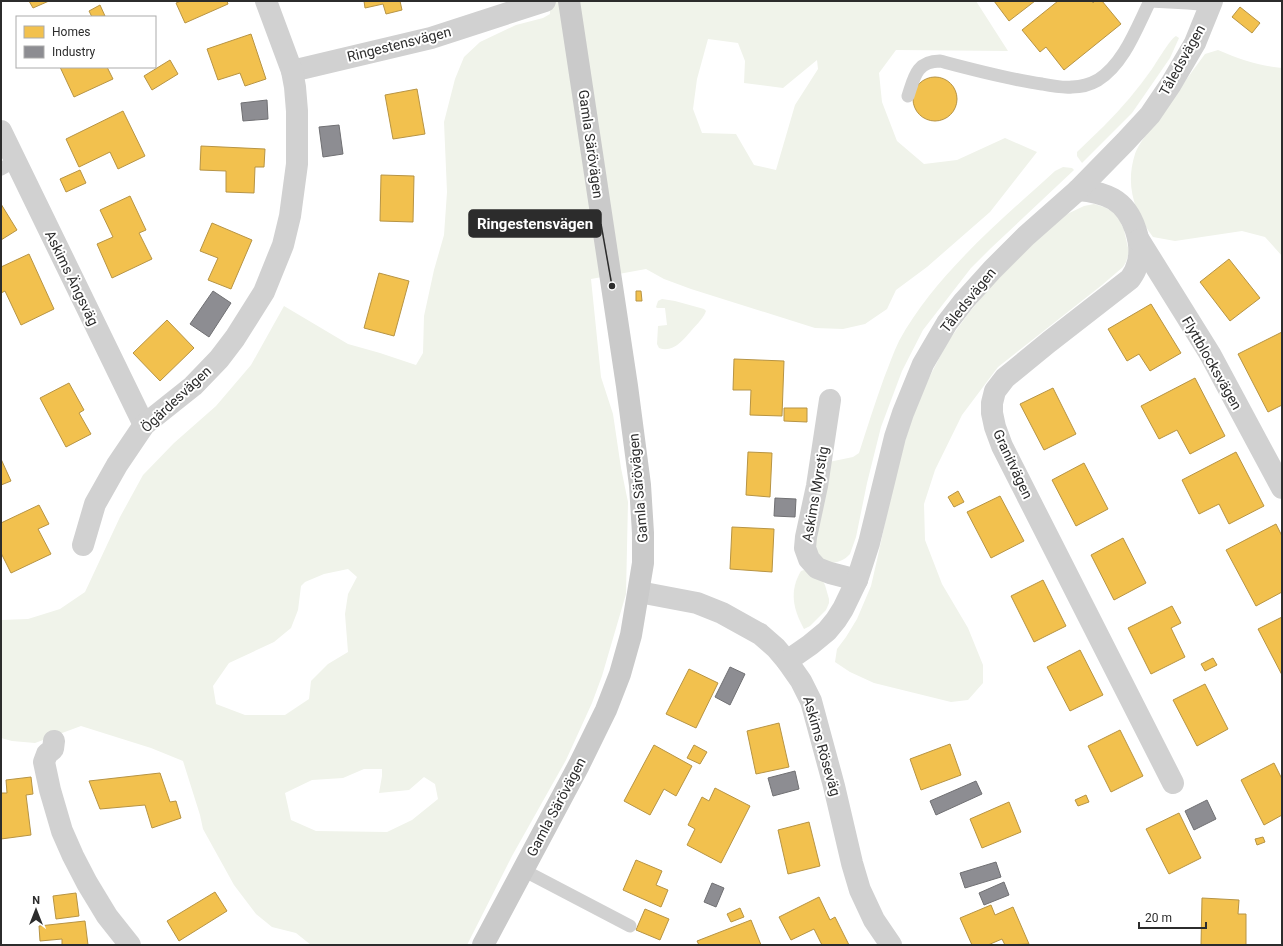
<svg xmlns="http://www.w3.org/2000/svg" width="1283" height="946" font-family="Roboto,sans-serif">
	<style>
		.green { fill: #f0f3ea; fill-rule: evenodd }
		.homes { fill: #f2c14e; stroke: #b79444 }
		.industry { fill: #8d8d92; stroke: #707073 }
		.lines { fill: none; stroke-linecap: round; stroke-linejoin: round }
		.lane { stroke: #d1d1d1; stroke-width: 13 }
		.street { stroke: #d1d1d1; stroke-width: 22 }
		.secondary { stroke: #cacaca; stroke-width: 22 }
		.labels { text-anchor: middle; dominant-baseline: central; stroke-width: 4; stroke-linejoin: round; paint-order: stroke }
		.street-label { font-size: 14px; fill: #2c2c2c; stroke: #fff }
		.leader { fill: none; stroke: #2c2c2c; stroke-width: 1.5 }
		.callout-dot { fill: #2c2c2c; stroke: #fff; stroke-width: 1.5 }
		.callout { fill: #2c2c2c; stroke: #2c2c2c; stroke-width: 1.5 }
		.callout-label { font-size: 15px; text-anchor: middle; font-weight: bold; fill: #fff }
	</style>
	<rect width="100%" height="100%" fill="#fff"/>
	<g class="green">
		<path d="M549 1H976L1008 51 896 50 879 73 882 102 897 141 924 164 957 160 1005 138 1037 152 990 212 927 267 896 290 887 309 865 324 843 329 815 328 691 289 664 279 646 269 591 279 601 377 613 414 621 468 628 502 626 594 602 676 592 703 566 760 512 856 467 945H311L296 933 272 927 256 914 234 885 203 829 200 815 183 761 151 748 81 726 35 743 12 741 1 738V620L28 619 60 609 85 592 120 517 143 475 174 443 216 406 251 365 284 306 348 344 380 353 416 365 423 353 424 316 434 270 444 235 447 192 444 122 455 79 464 57 480 42 516 25 543 18 550 14ZM708 39 738 43 745 61 744 83 783 88 817 60 818 69 795 105 776 170 754 165 736 134 702 133 693 109 697 79ZM348 569 357 577 348 594 345 614 348 652 328 664 311 681 309 699 285 715H245L216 704 213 686 229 663 274 642 291 628 298 610 301 586 305 582 324 574ZM364 769H382V776L379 793 409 790 424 777 435 784 438 799 412 820 387 832 316 831 291 820 285 793 312 780 343 778Z"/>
		<path d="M1176 36 1179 38 1170 58 1132 113 1082 163 1077 156V152C1086 143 1095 135 1104 126 1122 108 1138 89 1152 69 1157 62 1170 39 1176 36Z"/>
		<path d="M1218 50C1239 59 1259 66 1282 68V256L1265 237 1242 231 1175 241 1153 237C1134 212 1125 185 1135 154 1139 142 1156 122 1164 111 1177 92 1191 73 1205 54Z"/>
		<path d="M1063 167 1072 168 1074 170 990 249 971 268 923 330 902 371 881 427 867 483 856 537 850 554C845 560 837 563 829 563L817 555 814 542 829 462 853 457 859 453C867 428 875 403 884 378 889 366 893 353 899 341 935 275 1000 221 1055 171Z"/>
		<path d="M1094 204 1104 207 1115 213 1120 221 1124 230 1129 252 1126 262 1123 267 1102 285 998 367 962 415 935 470 924 504 925 540 942 584 968 628 983 665V683L968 700 951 702 874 683 850 672 835 662 837 649 846 637 857 619 871 586 877 560 891 495 899 460 911 422 921 394 933 370 947 343 968 314 991 286 1028 249 1063 216 1084 206Z"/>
		<path d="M662 299 675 301 704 309 706 311C703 319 696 325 691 331 682 341 673 353 659 348L657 344 658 326 667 325 665 308H657L656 307 658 301Z"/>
		<path d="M804 570 821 578 825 585 829 599V603L826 610 810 626 804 629C793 609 789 591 801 571Z"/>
	</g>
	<g class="homes">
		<path d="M29 1H49L33 8Z"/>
		<path d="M181 1H227L228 4 185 23 176 3Z"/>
		<path d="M364 1H400L402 10 386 14 383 4 365 8Z"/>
		<path d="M994 1H1035L1009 21Z"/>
		<path d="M1058 1H1092L1093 3 1095 1H1102L1121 24 1064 70 1046 47 1040 52 1022 30Z"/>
		<path d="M100 5 105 16 92 17 89 11Z"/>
		<path d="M1240 7 1260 23 1252 33 1232 17Z"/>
		<path d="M251 34 266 79 245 86 240 73 218 80 207 49Z"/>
		<path d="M170 60 178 74 152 90 144 76Z"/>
		<path d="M60 67H107L113 79 74 97Z"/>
		<circle cx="935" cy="99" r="22"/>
		<path d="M417 89 425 134 393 139 385 95Z"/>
		<path d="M123 111 145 156 118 169 110 152 79 167 66 139Z"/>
		<path d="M201 146 265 149 264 167H255L254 193 226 192V171L200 170Z"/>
		<path d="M80 170 86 183 66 192 60 179Z"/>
		<path d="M381 175 414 176 413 222 380 221Z"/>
		<path d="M130 196 146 230 139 233 152 259 112 278 97 244 113 237 100 210Z"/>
		<path d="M1 204 17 230 1 240Z"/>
		<path d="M212 223 252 240 231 289 208 280 218 258 200 251Z"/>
		<path d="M29 254 54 309 21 325 5 291 1 293V267Z"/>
		<path d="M1229 259 1260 298 1230 321 1200 282Z"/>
		<path d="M379 273 409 281 394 336 364 328Z"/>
		<path d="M636 291H641L642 301H636Z"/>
		<path d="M1151 304 1181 353 1150 371 1139 354 1127 361 1108 329Z"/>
		<path d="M167 320 194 348 160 381 133 353Z"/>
		<path d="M1282 332V405L1268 412 1238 354Z"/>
		<path d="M734 359 784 361 782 416 750 415 751 390H733Z"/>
		<path d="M1195 378 1225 436 1190 454 1177 430 1159 439 1141 406Z"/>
		<path d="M69 383 84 410 79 413 91 434 66 447 40 398Z"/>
		<path d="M1053 388 1076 434 1044 450 1020 404Z"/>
		<path d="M784 408H807V422L784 421Z"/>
		<path d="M748 452 772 453 770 497 746 495Z"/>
		<path d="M1236 452 1264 506 1229 524 1219 504 1199 514 1182 480Z"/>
		<path d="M1 459 11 481 1 485Z"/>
		<path d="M1084 463 1108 509 1076 526 1052 480Z"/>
		<path d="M958 491 964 502 954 507 948 497Z"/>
		<path d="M1000 496 1024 541 991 558 967 512Z"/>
		<path d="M39 505 49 524 38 529 51 554 11 573 1 553V523Z"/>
		<path d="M1276 524 1282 536V592L1256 606 1226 550Z"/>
		<path d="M732 527 774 529 772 572 730 569Z"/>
		<path d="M1123 538 1146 583 1114 600 1091 555Z"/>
		<path d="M1043 580 1066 626 1034 642 1011 596Z"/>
		<path d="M1172 606 1181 623 1171 628 1185 657 1151 674 1128 628Z"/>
		<path d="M1282 617V675L1258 629Z"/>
		<path d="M1080 650 1103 695 1070 711 1047 667Z"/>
		<path d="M1213 658 1217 665 1205 671 1201 664Z"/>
		<path d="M689 669 718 683 696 728 666 714Z"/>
		<path d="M1205 684 1228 729 1197 746 1173 700Z"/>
		<path d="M779 723 789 767 756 774 747 731Z"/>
		<path d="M1120 730 1143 776 1111 792 1088 746Z"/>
		<path d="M950 744 961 775 921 790 910 759Z"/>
		<path d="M654 745 692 766 676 796 664 789 650 815 624 801Z"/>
		<path d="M694 745 707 752 700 764 687 758Z"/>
		<path d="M1274 763 1282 779V815L1264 825 1241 780Z"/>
		<path d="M160 773 170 802 176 801 181 818 152 828 145 805 100 809 89 781Z"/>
		<path d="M31 777 33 794 26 795 31 835 1 839V793H7L6 780Z"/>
		<path d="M715 788 750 806 721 863 687 845 695 829 688 825 702 797 709 801Z"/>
		<path d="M1086 795 1089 802 1078 806 1075 800Z"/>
		<path d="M1009 802 1021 832 982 848 970 819Z"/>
		<path d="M1179 813 1201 858 1169 874 1146 829Z"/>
		<path d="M809 822 820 866 788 874 778 830Z"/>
		<path d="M1263 837 1265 842 1257 845 1255 839Z"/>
		<path d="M636 860 662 871 656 885 668 890 661 907 623 890Z"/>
		<path d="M215 892 227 911 179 941 167 921Z"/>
		<path d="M76 893 79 916 56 919 53 896Z"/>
		<path d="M819 897 830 920 835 917 849 945H822L814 929 791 940 779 917Z"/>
		<path d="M1202 898 1239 900 1238 914H1246V945H1201Z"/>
		<path d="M991 905 995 915 1013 907 1029 944 1005 945 1002 939 988 945H972L960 918Z"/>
		<path d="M740 908 744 917 731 922 727 914Z"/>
		<path d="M645 909 669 919 660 940 636 930Z"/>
		<path d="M751 920 761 945H699L697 941Z"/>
		<path d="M85 921 88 945H62V939L40 941 39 926Z"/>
	</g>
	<g class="industry">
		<path d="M267 100 268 119 243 121 241 103Z"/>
		<path d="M339 125 343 154 323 157 319 127Z"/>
		<path d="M213 291 231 303 209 337 190 324Z"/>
		<path d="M775 498 796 499 795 517 774 516Z"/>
		<path d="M730 667 745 674 730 705 715 697Z"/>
		<path d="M795 771 799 789 773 796 768 778Z"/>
		<path d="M976 781 982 794 936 815 930 801Z"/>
		<path d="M1207 800 1216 819 1194 830 1185 811Z"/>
		<path d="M996 862 1001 877 965 888 960 873Z"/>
		<path d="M1004 882 1009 895 984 905 979 893Z"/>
		<path d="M712 883 724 888 716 907 704 902Z"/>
	</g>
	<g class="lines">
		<g class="lane">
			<path d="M908 96C914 78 916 61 940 61 974 70 1007 79 1042 84 1052 86 1062 88 1072 87 1080 87 1091 84 1098 80 1124 64 1137 27 1150 1L1188 3 1211 5"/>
			<path d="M1 169 15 161"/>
			<path d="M523 870 630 926"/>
		</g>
		<g class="street">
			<path d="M292 71 431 38 545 1"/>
			<path d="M1 131 144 425"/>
			<path d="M1078 190C1090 191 1102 193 1113 199 1134 211 1145 247 1136 268 1135 272 1132 276 1130 279L1049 342 1005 378 995 391 992 403V413L995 427 1002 446 1173 783"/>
			<path d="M1139 240 1210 354 1282 488"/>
			<path d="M830 400 817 486 806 537 805 548 809 559 817 568 830 573 857 580"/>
			<path d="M83 545 95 504 117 465 144 425 193 386 219 359 235 338 264 292 283 245 290 216 297 164V111L295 87 292 71 266 1"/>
			<path d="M639 592 697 603 722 613 760 634 776 648 787 661 801 681 811 701 834 786 852 863 860 890 874 920 891 945"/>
			<path d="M787 661 810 645 827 631 836 620 843 609 857 580 869 543 895 437 903 413 923 364 947 323 964 301 992 270 1026 236 1078 190 1125 142 1150 115 1171 84 1195 43 1212 1"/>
			<path d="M54 741 53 749 47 754 44 762 50 790 62 831 73 856 87 883 107 916 130 945"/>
		</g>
		<path class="secondary" d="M483 945 579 765 606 710 620 674 631 635 643 563V533L640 485 627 386 569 1"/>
	</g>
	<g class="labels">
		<g class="street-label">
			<text transform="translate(399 44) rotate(-14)">Ringestensvägen</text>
			<text transform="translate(1182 60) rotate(-61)">Tåledsvägen</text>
			<text transform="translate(591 144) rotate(82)">Gamla Särövägen</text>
			<text transform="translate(72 278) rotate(64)">Askims Ängsväg</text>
			<text transform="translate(968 300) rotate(-51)">Tåledsvägen</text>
			<text transform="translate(1212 363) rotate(60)">Flyttblocksvägen</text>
			<text transform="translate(176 399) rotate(-43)">Ögärdesvägen</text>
			<text transform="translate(1013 464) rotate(65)">Granitvägen</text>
			<text transform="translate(638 488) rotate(-95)">Gamla Särövägen</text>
			<text transform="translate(815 494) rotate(-80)">Askims Myrstig</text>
			<text transform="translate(822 746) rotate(74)">Askims Röseväg</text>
			<text transform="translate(556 807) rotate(-62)">Gamla Särövägen</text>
		</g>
	</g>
	<path class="leader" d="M612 286L601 224"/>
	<circle class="callout-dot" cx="612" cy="286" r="4"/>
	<rect class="callout" x="469" y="210" width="132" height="27" rx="4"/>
	<g class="callout-label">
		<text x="535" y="229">Ringestensvägen</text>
	</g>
	<rect width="1283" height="946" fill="none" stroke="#2c2c2c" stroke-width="4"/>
	<rect x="16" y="16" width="140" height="52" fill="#ffffff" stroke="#ababab"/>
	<rect x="24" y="26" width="20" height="12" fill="#f2c14e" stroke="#ababab"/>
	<text x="52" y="36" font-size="12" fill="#2c2c2c">Homes</text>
	<rect x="24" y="46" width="20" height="12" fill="#8d8d92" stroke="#ababab"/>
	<text x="52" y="56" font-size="12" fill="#2c2c2c">Industry</text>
	<g transform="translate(36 910)" stroke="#ffffff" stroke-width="3" paint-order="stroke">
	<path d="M0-3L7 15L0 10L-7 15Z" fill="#2c2c2c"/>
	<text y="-6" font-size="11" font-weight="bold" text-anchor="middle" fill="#2c2c2c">N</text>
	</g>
	<path d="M1139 922v6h67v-6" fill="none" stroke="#2c2c2c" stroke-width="2"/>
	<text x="1145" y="922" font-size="12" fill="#2c2c2c" stroke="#ffffff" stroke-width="3" paint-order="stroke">20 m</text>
</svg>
